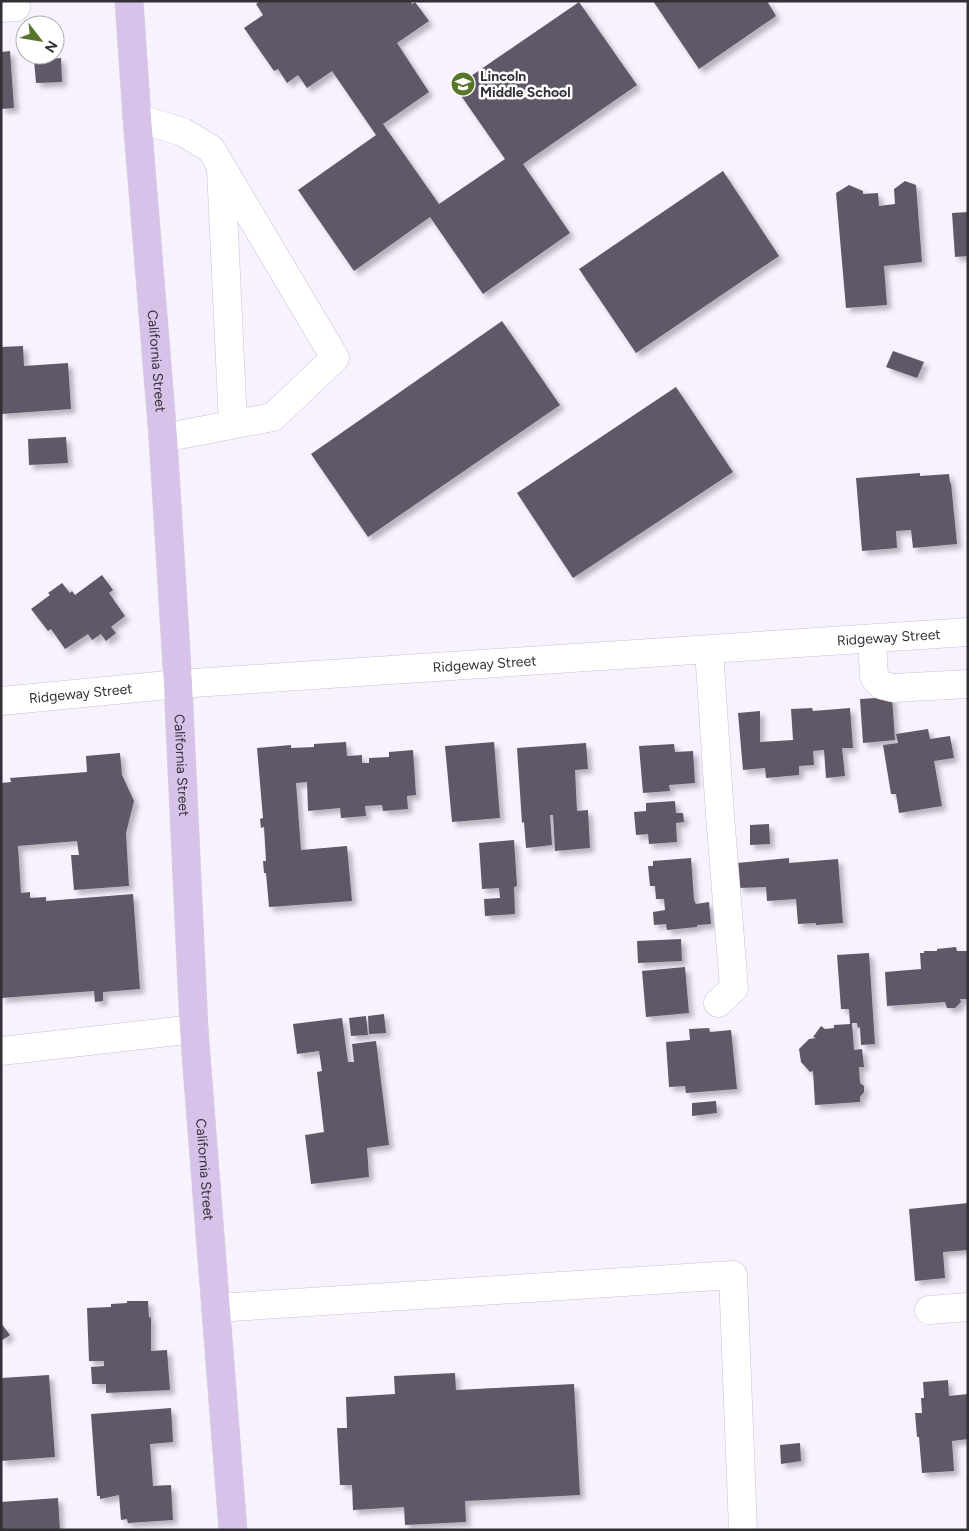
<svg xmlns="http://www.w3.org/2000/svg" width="969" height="1531" font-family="Figtree,sans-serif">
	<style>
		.building { fill: #615869; filter: url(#shadow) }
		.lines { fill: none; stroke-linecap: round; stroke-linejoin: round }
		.minor-casing { stroke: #c9bfd3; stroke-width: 29 }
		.major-casing { stroke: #d6d5d7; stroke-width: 29 }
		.minor { stroke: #fff; stroke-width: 28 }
		.major { stroke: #d7c2ea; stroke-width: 28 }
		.labels { text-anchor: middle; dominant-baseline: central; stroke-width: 5; stroke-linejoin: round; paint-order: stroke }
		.poi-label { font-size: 14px; font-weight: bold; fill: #332f37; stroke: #fff; text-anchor: start }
		.street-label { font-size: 14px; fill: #332f37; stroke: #fff }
	</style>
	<defs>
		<filter id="shadow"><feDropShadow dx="4.5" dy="4.5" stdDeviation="2.5" flood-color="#0004"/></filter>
	</defs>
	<rect width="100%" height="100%" fill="#f8f2ff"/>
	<g class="building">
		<path d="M260 1H411L412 4 415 2 429 21 397 43 429 92 383 124 439 204 505 159 455 87 579 2 637 85 523 164 570 233 483 294 430 217 354 271 298 190 376 135 332 71 307 88 298 75 287 83 278 69 274 71 244 28 263 15 256 4Z"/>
		<path d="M653 1H767L776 16 699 69Z"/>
		<path d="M10 51 14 108 1 109V52Z"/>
		<path d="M61 58 62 82 36 83 34 60Z"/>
		<path d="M723 171 779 256 636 353 579 269Z"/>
		<path d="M905 181 916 185 922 262 884 266 887 305 846 308 836 193 849 185 863 191V194L878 193 879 206 895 204 894 189Z"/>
		<path d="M968 212V256L955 257 952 213Z"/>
		<path d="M502 321 560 405 368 537 311 454Z"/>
		<path d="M23 346 24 366 68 363 71 409 1 414V347Z"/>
		<path d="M893 351 924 362 917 378 886 367Z"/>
		<path d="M676 387 733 472 573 578 517 493Z"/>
		<path d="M66 437 68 463 29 465 28 439Z"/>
		<path d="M920 473V476L949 474 950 483H951L957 544 913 548 911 530 896 531 897 548 862 551 856 478Z"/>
		<path d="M102 575 113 590 109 593 125 616 111 627 116 633 106 641 101 634 92 640 88 634 65 649 51 629 48 631 31 609 50 595 48 593 62 583 70 593 72 591 75 595Z"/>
		<path d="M892 697 895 740 863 743 860 699Z"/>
		<path d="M812 708 813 711 850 708 853 748H842L845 776 826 778 824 750 813 751 814 765 799 766V775L766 778 765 768 743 770 738 713 760 711V742L793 740 791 709Z"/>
		<path d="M928 729 930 739 950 736 954 758 934 761 942 806 899 813 896 794H891L883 745 898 743 896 734Z"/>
		<path d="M346 742 347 756 362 755V763H369V758L389 757V752L413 750 416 795 407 796 408 809 383 811 382 805 365 806 366 816 341 818 340 808 308 811 307 782 296 783 301 850 347 846 352 901 269 907 266 873H264L263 861H266L264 827 261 828 260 819 263 818 257 748 291 745V748L314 747V744Z"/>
		<path d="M494 742 500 818 452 822 445 746Z"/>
		<path d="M586 743 588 769 575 770 577 811 588 810 590 848 555 851 553 815H550L552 845 526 848 524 822 522 823 517 748Z"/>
		<path d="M674 744 675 752 693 751 695 783 669 785 670 791 643 793 639 746Z"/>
		<path d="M120 753 122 775 134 801 126 833 129 886 74 890 71 855H79L77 841 18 846 21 893 30 892V898L46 897V901L133 894 140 989 103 992V1001L95 1002 94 991 1 998V783L11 782 10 778 87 772 86 756Z"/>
		<path d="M675 801 676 813H683L684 822 676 823 677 842 649 844 648 834 636 835 634 812 646 811V803Z"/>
		<path d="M769 824 770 844 750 845V825Z"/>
		<path d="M514 840 517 886 514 887 515 914 485 916 484 899 500 898 499 888 482 889 479 843Z"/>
		<path d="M691 858 694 900 696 904 709 902 711 924 697 925V927L667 930 666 924 654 925 653 912 665 910 664 899H656L655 886H650L648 866H653V861Z"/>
		<path d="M789 858V863L838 859 843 923 816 925V923L798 924 796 899 767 901 766 887 739 888 737 863Z"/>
		<path d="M681 939 682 961 638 963 637 941Z"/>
		<path d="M956 947 957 951H968V999H960L961 1002 955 1008H947L945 1002 887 1006 885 972 921 969 920 953H924V951H937V949Z"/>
		<path d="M869 953 875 1044 861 1045 860 1027 858 1028 857 1023H852L854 1050 862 1049 864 1067H859L860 1083 864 1086V1092L860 1097V1102L815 1105 813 1071 810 1072 801 1062 799 1049 809 1039 816 1038 813 1037 821 1026 825 1029 834 1028V1025L850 1024 849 1009H841L837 955Z"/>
		<path d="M685 967 689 1013 646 1017 642 971Z"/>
		<path d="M384 1014 386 1033 369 1034 368 1016Z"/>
		<path d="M366 1016 368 1035 351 1036 349 1018Z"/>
		<path d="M342 1018 348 1062H354L352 1044 376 1041 389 1145 367 1148 369 1177 311 1184 305 1135 324 1132 317 1072 322 1071 319 1051 297 1054 293 1024Z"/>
		<path d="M709 1028 710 1032 731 1030 737 1089 686 1093 685 1086 669 1087 666 1042 690 1040 689 1029Z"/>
		<path d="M716 1101 717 1113 692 1116V1103Z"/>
		<path d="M968 1203V1250L943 1252 945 1278 915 1281 909 1209Z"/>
		<path d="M127 1301H148L149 1318 151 1317V1351L167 1350 170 1390 106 1393V1384H92L91 1367 104 1366V1361H89L87 1308 111 1307V1304L127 1303Z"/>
		<path d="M1 1323 10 1335 1 1341Z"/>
		<path d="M455 1373 456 1390 574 1384 580 1495 465 1501 466 1522 405 1525 404 1507 353 1510 352 1485H340L337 1428H347L346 1397 395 1394 394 1376Z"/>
		<path d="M49 1375 55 1457 1 1461V1378Z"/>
		<path d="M948 1380 949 1396 968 1394V1439L952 1441 954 1471 922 1473 919 1437H917L915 1413H922L921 1398H924L923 1382Z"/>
		<path d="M171 1408 173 1442 150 1444 153 1486 171 1485 173 1520 128 1523 127 1519 121 1520 119 1495 100 1499V1496H97L91 1414Z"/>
		<path d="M800 1443 801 1461 781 1464 780 1445Z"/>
		<path d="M58 1498 60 1530H1V1502Z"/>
	</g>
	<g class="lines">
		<defs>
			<g id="minor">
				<path d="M1 8 16 7 15 1"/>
				<path d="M137 118 183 132 211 149 335 358 273 417 163 438"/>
				<path d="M221 168 233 424"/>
				<path d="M872 639 874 677 881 685 893 688 968 684"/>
				<path d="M709 650 720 815 734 988 718 1003"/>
				<path id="s1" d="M1 701 178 684 968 632"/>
				<path d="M1 1051 194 1029"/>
				<path d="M216 1308 733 1275 743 1530"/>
				<path d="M929 1310 968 1307"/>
			</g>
			<g id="major">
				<path id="s2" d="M129 1 137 118 163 438 178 684 194 1029 233 1530"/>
			</g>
		</defs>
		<use href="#minor" class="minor-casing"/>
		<use href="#major" class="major-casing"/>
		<use href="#minor" class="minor"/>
		<use href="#major" class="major"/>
	</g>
	<defs>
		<symbol id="school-disc" viewBox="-11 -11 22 22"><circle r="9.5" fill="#57752b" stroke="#fff"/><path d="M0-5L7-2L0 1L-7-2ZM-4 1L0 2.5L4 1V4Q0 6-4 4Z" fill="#fff"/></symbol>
	</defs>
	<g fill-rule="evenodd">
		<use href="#school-disc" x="449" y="70" width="28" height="28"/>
	</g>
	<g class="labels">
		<g class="poi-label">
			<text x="480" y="76">Lincoln<tspan x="480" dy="16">Middle School</tspan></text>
		</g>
		<g class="street-label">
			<text stroke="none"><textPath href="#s2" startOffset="361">California Street</textPath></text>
			<text stroke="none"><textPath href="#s1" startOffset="890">Ridgeway Street</textPath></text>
			<text stroke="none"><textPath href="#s1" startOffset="485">Ridgeway Street</textPath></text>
			<text stroke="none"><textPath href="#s1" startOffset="80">Ridgeway Street</textPath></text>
			<text stroke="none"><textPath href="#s2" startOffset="766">California Street</textPath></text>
			<text stroke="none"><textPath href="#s2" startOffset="1171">California Street</textPath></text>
		</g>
	</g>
	<rect width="969" height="1531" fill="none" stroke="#332f37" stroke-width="5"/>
	<g transform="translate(40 40) rotate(121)"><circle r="24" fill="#ffffff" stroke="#adacaf"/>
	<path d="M0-4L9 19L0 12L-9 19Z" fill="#57752b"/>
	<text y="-8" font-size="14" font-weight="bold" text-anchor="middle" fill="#332f37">N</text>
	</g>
</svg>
